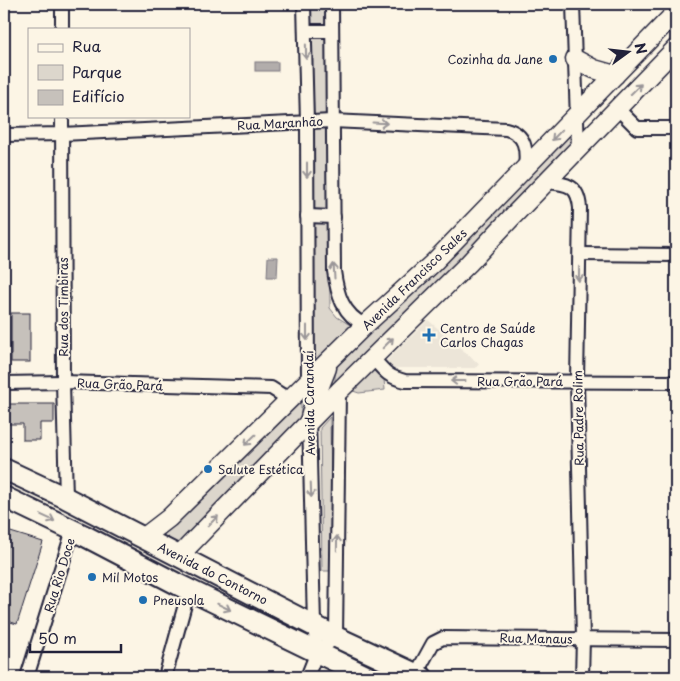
<svg xmlns="http://www.w3.org/2000/svg" width="680" height="681" font-family="'Playpen Sans',sans-serif">
	<style>
		.built { fill: #ece5d8 }
		.green { fill: #dcd6cc; stroke: #7f7c84 }
		.water { fill: #b2adab; stroke: #78757e }
		.building { fill: #c6c1bb; stroke: #22223b }
		.lines { fill: none; stroke-linecap: round; stroke-linejoin: round }
		.street-casing { stroke: #22223b; stroke-width: 16 }
		.secondary-casing { stroke: #22223b; stroke-width: 21 }
		.primary-casing { stroke: #22223b; stroke-width: 24 }
		.street { stroke: #fcf5e5; stroke-width: 12 }
		.secondary { stroke: #fcf5e5; stroke-width: 18 }
		.primary { stroke: #fcf5e5; stroke-width: 20 }
		.oneway { stroke: #9a9698 }
		.poi-dot { fill: #1f6fb2; stroke: #fcf5e5; stroke-width: 2 }
		.labels { text-anchor: middle; dominant-baseline: central; stroke-width: 4; stroke-linejoin: round; paint-order: stroke }
		.poi-label { font-size: 12px; fill: #22223b; stroke: #fcf5e5; text-anchor: start }
		.street-label { font-size: 12px; fill: #22223b; stroke: #fcf5e5 }
	</style>
	<rect width="100%" height="100%" fill="#fcf5e5"/>
	<filter id="ink" filterUnits="userSpaceOnUse"><feTurbulence type="fractalNoise" baseFrequency=".02" numOctaves="2"/><feDisplacementMap in="SourceGraphic" scale="10" xChannelSelector="R" yChannelSelector="G"/><feConvolveMatrix kernelMatrix="1 2 1 2 8 2 1 2 1" color-interpolation-filters="sRGB"/></filter>
	<g filter="url(#ink)">
		<path class="built" d="M428 320 479 364 476 368H386L384 363Z"/>
		<g class="green">
			<path d="M310 4H327L328 26H310Z"/>
			<path d="M309 35H328L327 117 311 118Z"/>
			<path d="M310 125H328L330 210 312 211Z"/>
			<path d="M572 126V147L365 359 384 379 385 390 359 393 335 385V365Z"/>
			<path d="M314 220 329 221 330 308 337 317 355 328 313 369Z"/>
			<path d="M301 399V424L177 548 158 541Z"/>
			<path d="M330 417 332 571H322L320 428Z"/>
		</g>
		<g class="water">
			<rect x="255" y="62" width="23" height="9"/>
			<path d="M268 257H278L277 277H267Z"/>
		</g>
		<g class="building">
			<rect x="11" y="313" width="19" height="49"/>
			<path d="M4 404H54V423H40V440H23V424H4Z"/>
			<path d="M4 530 43 542 17 624 4 620Z"/>
		</g>
		<g class="lines">
			<defs>
				<g id="street">
					<path d="M304 4 307 122 308 385"/>
					<path d="M332 4 334 271C337 294 343 315 365 325"/>
					<path d="M573 4 578 149"/>
					<path d="M62 29V4"/>
					<path d="M306 31H332"/>
					<path d="M617 108 637 128H676"/>
					<path d="M62 116 63 382 66 498"/>
					<path d="M4 135 62 134 332 121 506 129C526 134 527 150 525 168"/>
					<path d="M547 182C568 184 578 185 580 208L577 381 583 639 582 677"/>
					<path d="M307 216 334 217"/>
					<path d="M580 254 676 255"/>
					<path d="M373 358C384 371 388 377 405 381L676 382"/>
					<path d="M4 383 63 382 271 388 282 395 284 406"/>
					<path d="M317 652 336 637 339 391"/>
					<path d="M416 674 433 643 443 638 676 640"/>
					<path d="M27 677 73 530"/>
					<path d="M165 677 189 590"/>
					<path d="M307 677 317 652 314 625 309 417"/>
				</g>
				<g id="secondary">
					<path d="M575 59 594 69 615 75"/>
					<path d="M309 421 316 396 327 368"/>
					<path d="M143 538 169 518 365 325 433 263 676 12"/>
					<path d="M179 556 339 391 469 263 511 218 676 48"/>
				</g>
				<g id="primary">
					<path d="M4 469 66 498 336 637 422 677"/>
					<path d="M4 497 85 536 179 585 368 677"/>
				</g>
			</defs>
			<use href="#street" class="street-casing"/>
			<use href="#secondary" class="secondary-casing"/>
			<use href="#primary" class="primary-casing"/>
			<use href="#street" class="street"/>
			<use href="#secondary" class="secondary"/>
			<use href="#primary" class="primary"/>
		</g>
		<defs><path id="oneway-shaft" d="M-6 0H5M1.5-3L5.5 0L1.5 3" fill="none" stroke-width="1.6" stroke-linecap="round" stroke-linejoin="round" transform="scale(1.25)"/></defs>
		<g class="oneway">
			<use href="#oneway-shaft" transform="translate(306 52) rotate(89)"/>
			<use href="#oneway-shaft" transform="translate(636 89) rotate(-45)"/>
			<use href="#oneway-shaft" transform="translate(380 123) rotate(3)"/>
			<use href="#oneway-shaft" transform="translate(557 135) rotate(134)"/>
			<use href="#oneway-shaft" transform="translate(307 170) rotate(90)"/>
			<use href="#oneway-shaft" transform="translate(334 271) rotate(-94)"/>
			<use href="#oneway-shaft" transform="translate(579 274) rotate(91)"/>
			<use href="#oneway-shaft" transform="translate(307 333) rotate(90)"/>
			<use href="#oneway-shaft" transform="translate(388 343) rotate(-45)"/>
			<use href="#oneway-shaft" transform="translate(458 381) rotate(180)"/>
			<use href="#oneway-shaft" transform="translate(250 440) rotate(136)"/>
			<use href="#oneway-shaft" transform="translate(311 490) rotate(88)"/>
			<use href="#oneway-shaft" transform="translate(48 518) rotate(25)"/>
			<use href="#oneway-shaft" transform="translate(213 521) rotate(-45)"/>
			<use href="#oneway-shaft" transform="translate(337 543) rotate(-89)"/>
			<use href="#oneway-shaft" transform="translate(224 607) rotate(26)"/>
		</g>
	</g>
	<g class="poi-dot">
		<circle cx="553" cy="59" r="5"/>
		<path d="M426.5 327.5h5v5h5v5h-5v5h-5v-5h-5v-5h5z"/>
		<circle cx="208" cy="469" r="5"/>
		<circle cx="92" cy="577" r="5"/>
		<circle cx="143" cy="600" r="5"/>
	</g>
	<g class="labels">
		<g class="poi-label">
			<text x="543" y="59" text-anchor="end">Cozinha da Jane</text>
			<text x="440" y="328">Centro de Saúde<tspan x="440" dy="14">Carlos Chagas</tspan></text>
			<text x="218" y="469">Salute Estética</text>
			<text x="102" y="577">Mil Motos</text>
			<text x="153" y="600">Pneusola</text>
		</g>
		<g class="street-label">
			<text transform="translate(280 123) rotate(-3)">Rua Maranhão</text>
			<text transform="translate(414 279) rotate(-44)">Avenida Francisco Sales</text>
			<text transform="translate(63 307) rotate(-90)">Rua dos Timbiras</text>
			<text x="520" y="381">Rua Grão Pará</text>
			<text transform="translate(120 384) rotate(2)">Rua Grão Pará</text>
			<text transform="translate(309 403) rotate(-91)">Avenida Carandaí</text>
			<text transform="translate(578 418) rotate(-91)">Rua Padre Rolim</text>
			<text transform="translate(213 573) rotate(27)">Avenida do Contorno</text>
			<text transform="translate(59 575) rotate(-73)">Rua Rio Doce</text>
			<text transform="translate(536 638) rotate(1)">Rua Manaus</text>
		</g>
	</g>
	<rect width="680" height="681" fill="none" stroke="#fcf5e5" stroke-width="20"/>
	<rect x="10" y="10" width="660" height="661" fill="none" stroke="#22223b" stroke-width="2" filter="url(#ink)"/>
	<rect x="28" y="28" width="162" height="90" fill="#fcf5e5" stroke="#a5a1a1"/>
	<rect x="38" y="44" width="25" height="8" fill="#fcf5e5" stroke="#a5a1a1"/>
	<text x="72" y="52" font-size="15" fill="#22223b">Rua</text>
	<rect x="38" y="65" width="25" height="15" fill="#dcd6cc" stroke="#a5a1a1"/>
	<text x="72" y="78" font-size="15" fill="#22223b">Parque</text>
	<rect x="38" y="90" width="25" height="15" fill="#c6c1bb" stroke="#a5a1a1"/>
	<text x="72" y="102" font-size="15" fill="#22223b">Edifício</text>
	<g transform="translate(628 52) rotate(75)" stroke="#fcf5e5" stroke-width="4" paint-order="stroke">
	<path d="M0-4L9 19L0 12L-9 19Z" fill="#22223b"/>
	<text y="-8" font-size="14" font-weight="bold" text-anchor="middle" fill="#22223b">N</text>
	</g>
	<path d="M30 644v8h91v-8" fill="none" stroke="#22223b" stroke-width="2.5"/>
	<text x="38" y="644" font-size="15" fill="#22223b" stroke="#fcf5e5" stroke-width="4" paint-order="stroke">50 m</text>
</svg>
